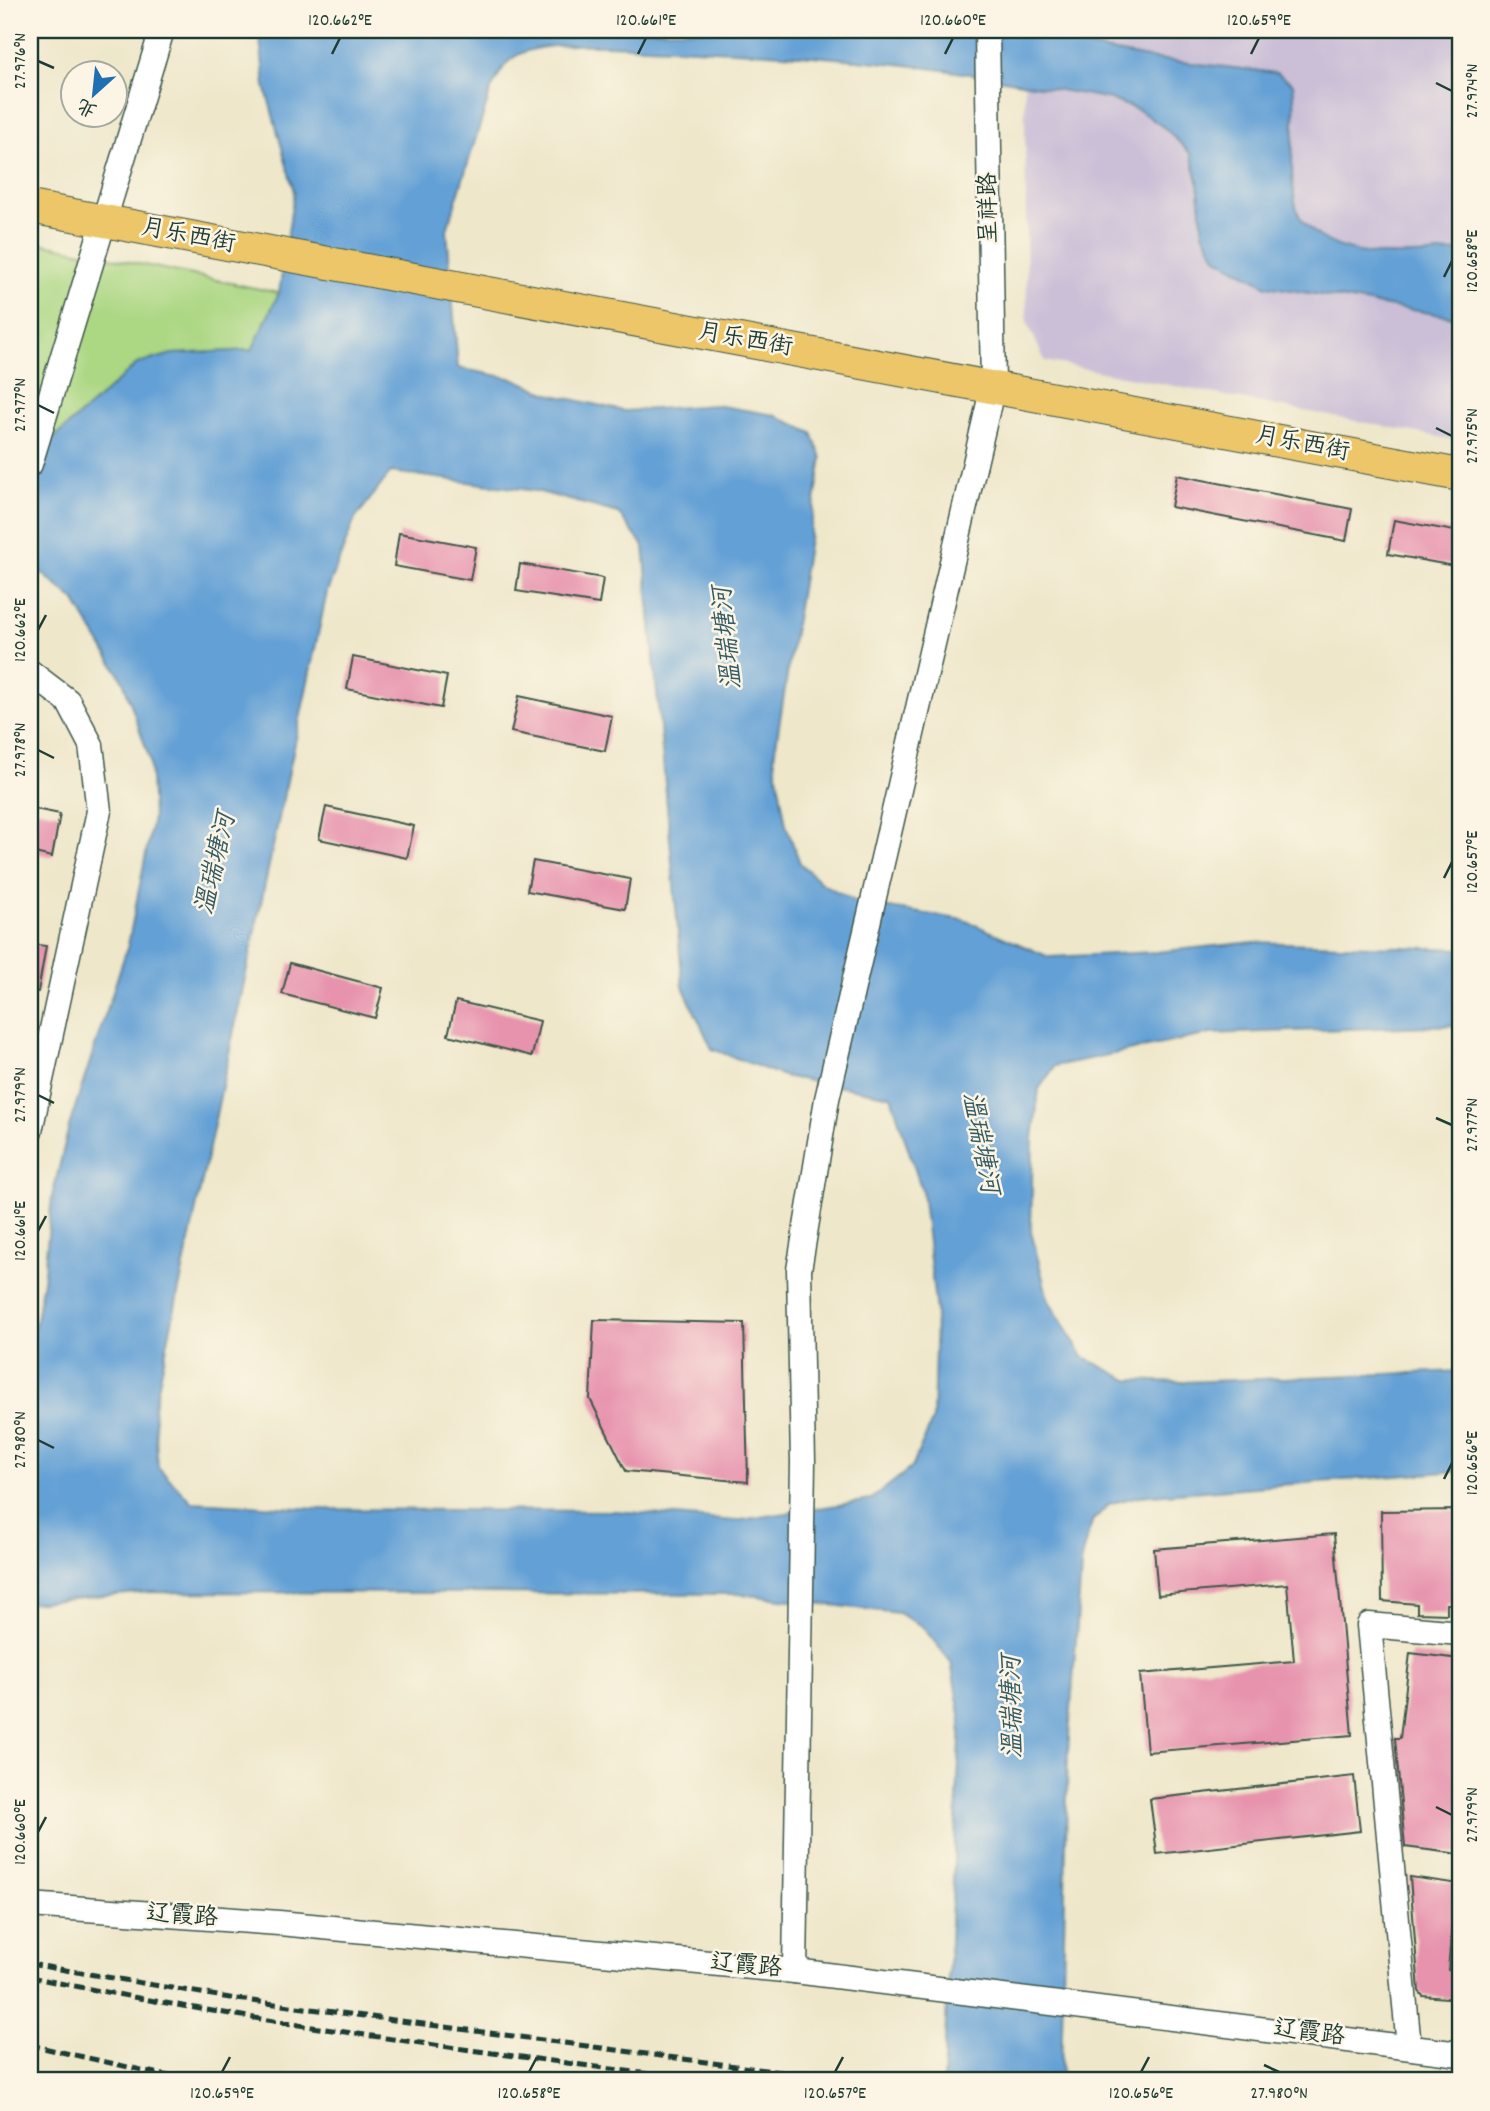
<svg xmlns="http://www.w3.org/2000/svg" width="1490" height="2111" font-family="Dekko,'LXGW WenKai TC',sans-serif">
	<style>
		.industrial { fill: #cabfd7 }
		.green { fill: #acd783; stroke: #668a5c; stroke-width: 2 }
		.water { fill: #64a0d5; stroke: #426e84; stroke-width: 2; fill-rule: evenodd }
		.building { fill: #e793ad }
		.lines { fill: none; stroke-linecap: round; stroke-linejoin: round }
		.minor-casing { stroke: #3e564a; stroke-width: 27 }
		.major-casing { stroke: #3e564a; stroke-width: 34 }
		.minor { stroke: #fff; stroke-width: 24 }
		.major { stroke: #ecc669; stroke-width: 32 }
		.rail { stroke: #1f3d34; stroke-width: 5; stroke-dasharray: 10 5; stroke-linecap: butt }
		.ticks { fill: none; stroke: #1f3d34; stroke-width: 2.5 }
		.labels { text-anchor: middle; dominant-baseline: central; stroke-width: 5; stroke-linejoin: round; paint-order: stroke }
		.street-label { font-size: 24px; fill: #1f3d34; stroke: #fcf5e5 }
		.water-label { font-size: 26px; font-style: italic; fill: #345b64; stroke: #fcf5e5 }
		.neatline { fill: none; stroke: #1f3d34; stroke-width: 2.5 }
		.ticks-label { font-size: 18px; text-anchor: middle; fill: #1f3d34 }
	</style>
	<rect width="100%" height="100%" fill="#fcf5e5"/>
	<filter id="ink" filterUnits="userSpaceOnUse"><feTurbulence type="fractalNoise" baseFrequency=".0143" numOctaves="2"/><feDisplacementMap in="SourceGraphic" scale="14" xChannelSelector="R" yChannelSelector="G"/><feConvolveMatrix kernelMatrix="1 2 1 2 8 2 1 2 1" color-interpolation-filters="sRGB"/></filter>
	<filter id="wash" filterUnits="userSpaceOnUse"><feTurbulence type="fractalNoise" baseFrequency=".00686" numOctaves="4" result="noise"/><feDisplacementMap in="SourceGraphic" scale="28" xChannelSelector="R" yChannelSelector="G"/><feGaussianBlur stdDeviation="1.57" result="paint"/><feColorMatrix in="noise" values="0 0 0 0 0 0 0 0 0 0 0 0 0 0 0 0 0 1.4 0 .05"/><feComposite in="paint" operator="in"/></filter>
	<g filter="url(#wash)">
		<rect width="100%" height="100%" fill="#eee7ca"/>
		<path class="industrial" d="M1024 30H1460V441L1045 361 1027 322Z"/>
		<path class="green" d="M30 241 279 293 252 350 172 354 137 364 54 438 30 453Z"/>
		<path class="water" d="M259 30H995L1148 58 1277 73 1293 84C1298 118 1289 152 1293 186 1294 195 1295 209 1300 217 1334 266 1410 256 1460 251V318L1267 286 1217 258 1203 233 1198 181 1191 154 1166 129 1139 110 1106 98C1033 86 959 70 886 63 806 54 727 50 647 47 616 45 541 40 516 56 504 63 497 78 491 90L447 230 458 368 515 379 549 394 624 411 715 405 775 415 812 433 822 458 774 757 786 825 800 863 821 883 858 903 964 920 1049 957 1156 952 1253 942 1460 949V1025L1210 1034 1055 1066 1039 1089 1033 1139 1031 1231 1048 1299 1083 1357 1128 1380 1183 1382 1460 1371V1471L1139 1496 1109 1504 1092 1522 1082 1554 1068 1751 1061 2081H943L961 1720 951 1662 922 1626 898 1613 739 1594 150 1592 30 1603V1353L43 1281 52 1197 69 1126 128 945 153 818 150 760 123 681 74 600 30 563V453L54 438 137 364 172 354 252 350 279 293 294 192 265 86ZM391 472 536 491 618 513 644 547 683 987 712 1049 783 1076 891 1096 922 1191 936 1312 933 1419 912 1467 870 1500 735 1521 615 1511 318 1509 192 1502 158 1467 154 1407 327 592 355 519Z"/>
		<g id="blocks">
			<g class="building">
				<path d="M1177 475 1352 509 1346 541 1171 507Z"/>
				<path d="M1394 520 1460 532V567L1388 554Z"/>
				<path d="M399 533 476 547 470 580 394 566Z"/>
				<path d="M520 564 603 578 599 604 516 591Z"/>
				<path d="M353 657 447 676 441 708 347 689Z"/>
				<path d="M519 696 612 716 605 751 511 732Z"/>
				<path d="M326 807 414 826 407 858 319 839Z"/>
				<path d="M30 808 60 814 52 857 30 852Z"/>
				<path d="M533 861 630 879 625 909 527 891Z"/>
				<path d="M30 944 46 946 38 992 30 991Z"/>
				<path d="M290 963 383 988 375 1018 282 994Z"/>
				<path d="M456 1001 540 1021 532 1056 448 1035Z"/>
				<path d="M594 1320 744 1323 748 1482 626 1471 590 1399Z"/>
				<path d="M1460 1510V1604H1447V1614L1417 1613V1604L1382 1601 1381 1511Z"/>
				<path d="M1334 1534 1352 1735 1147 1752 1140 1674 1294 1661 1287 1584 1158 1595 1154 1549Z"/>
				<path d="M1410 1653 1460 1659V1854L1405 1847 1395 1738H1400Z"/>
				<path d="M1354 1776 1360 1831 1157 1854 1150 1799Z"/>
				<path d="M1410 1877 1460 1884V1925L1452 1924 1448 1970 1460 1971 1458 1999 1423 1996 1419 1991Z"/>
			</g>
		</g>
	</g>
	<g filter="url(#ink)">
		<use href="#blocks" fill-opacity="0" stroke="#3e564a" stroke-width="2"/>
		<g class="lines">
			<defs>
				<g id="minor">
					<path d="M30 464 162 30"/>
					<path d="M30 672 68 701 91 745 99 811 30 1131"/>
					<path d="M30 1905 279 1923 795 1971 1460 2054"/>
					<path d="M795 1971 803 1462 799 1270 827 1099 993 386 987 30"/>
					<path d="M1409 2047 1369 1625 1460 1633"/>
				</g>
				<path id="major" d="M30 207 1460 475"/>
			</defs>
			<use href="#minor" class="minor-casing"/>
			<use href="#major" class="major-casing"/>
			<use href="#minor" class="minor"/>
			<use href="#major" class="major"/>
			<g class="rail">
				<path d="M30 1964 230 1998 847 2081"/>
				<path d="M30 1977C253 2023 477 2051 702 2081"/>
				<path d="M30 2045 191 2081"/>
			</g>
		</g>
	</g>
	<path class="ticks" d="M332 54 340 38M638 54 646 38M945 54 953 38M1251 54 1259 38M38 61 54 68M1436 83 1452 91M1444 277 1452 261M38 405 54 413M1436 428 1452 436M38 630 46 615M38 750 54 758M1444 878 1452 862M38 1095 54 1103M1436 1118 1452 1125M38 1231 46 1216M38 1440 54 1448M1444 1479 1452 1463M1436 1807 1452 1815M38 1832 46 1817M1264 2065 1279 2072M222 2072 230 2057M529 2072 537 2057M835 2072 843 2057M1141 2072 1149 2057"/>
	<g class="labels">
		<g class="street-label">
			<text transform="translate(990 208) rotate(-91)">呈祥路</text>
			<text transform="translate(188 237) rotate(11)">月乐西街</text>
			<text transform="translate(745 341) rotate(10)">月乐西街</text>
			<text transform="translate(1302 445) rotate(11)">月乐西街</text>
			<text transform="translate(182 1917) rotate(4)">辽霞路</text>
			<text transform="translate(746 1967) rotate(5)">辽霞路</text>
			<text transform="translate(1309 2034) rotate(7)">辽霞路</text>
		</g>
		<g class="water-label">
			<text transform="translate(729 638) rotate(-96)">温瑞塘河</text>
			<text transform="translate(217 864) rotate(-77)">温瑞塘河</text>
			<text transform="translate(979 1143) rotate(79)">温瑞塘河</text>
			<text transform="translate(1014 1707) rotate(-91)">温瑞塘河</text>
		</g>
	</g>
	<rect width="1490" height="2111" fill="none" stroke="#fcf5e5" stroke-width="77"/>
	<g transform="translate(94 94) rotate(207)"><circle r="33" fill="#fcf5e5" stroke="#a4ab9e" stroke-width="2"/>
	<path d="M0-5L12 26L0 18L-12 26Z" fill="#1f6fb2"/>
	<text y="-10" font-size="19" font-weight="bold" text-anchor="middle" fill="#1f3d34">北</text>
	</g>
	<rect x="38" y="38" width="1414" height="2034" class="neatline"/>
	<g class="ticks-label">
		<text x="340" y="25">120.662°E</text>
		<text x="646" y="25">120.661°E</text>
		<text x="953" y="25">120.660°E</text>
		<text x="1259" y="25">120.659°E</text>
		<text transform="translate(19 61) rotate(-90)" y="6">27.976°N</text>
		<text transform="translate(1471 91) rotate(-90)" y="6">27.974°N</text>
		<text transform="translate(1471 261) rotate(-90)" y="6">120.658°E</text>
		<text transform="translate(19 405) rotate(-90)" y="6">27.977°N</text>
		<text transform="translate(1471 436) rotate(-90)" y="6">27.975°N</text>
		<text transform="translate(19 630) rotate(-90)" y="6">120.662°E</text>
		<text transform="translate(19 750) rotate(-90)" y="6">27.978°N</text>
		<text transform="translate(1471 862) rotate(-90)" y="6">120.657°E</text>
		<text transform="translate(19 1095) rotate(-90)" y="6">27.979°N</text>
		<text transform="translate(1471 1125) rotate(-90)" y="6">27.977°N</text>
		<text transform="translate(19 1231) rotate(-90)" y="6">120.661°E</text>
		<text transform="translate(19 1440) rotate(-90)" y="6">27.980°N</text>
		<text transform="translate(1471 1463) rotate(-90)" y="6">120.656°E</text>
		<text transform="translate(1471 1815) rotate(-90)" y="6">27.979°N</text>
		<text transform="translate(19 1832) rotate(-90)" y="6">120.660°E</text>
		<text x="222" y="2098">120.659°E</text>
		<text x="529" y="2098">120.658°E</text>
		<text x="835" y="2098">120.657°E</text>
		<text x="1141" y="2098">120.656°E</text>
		<text x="1279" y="2098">27.980°N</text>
	</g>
</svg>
